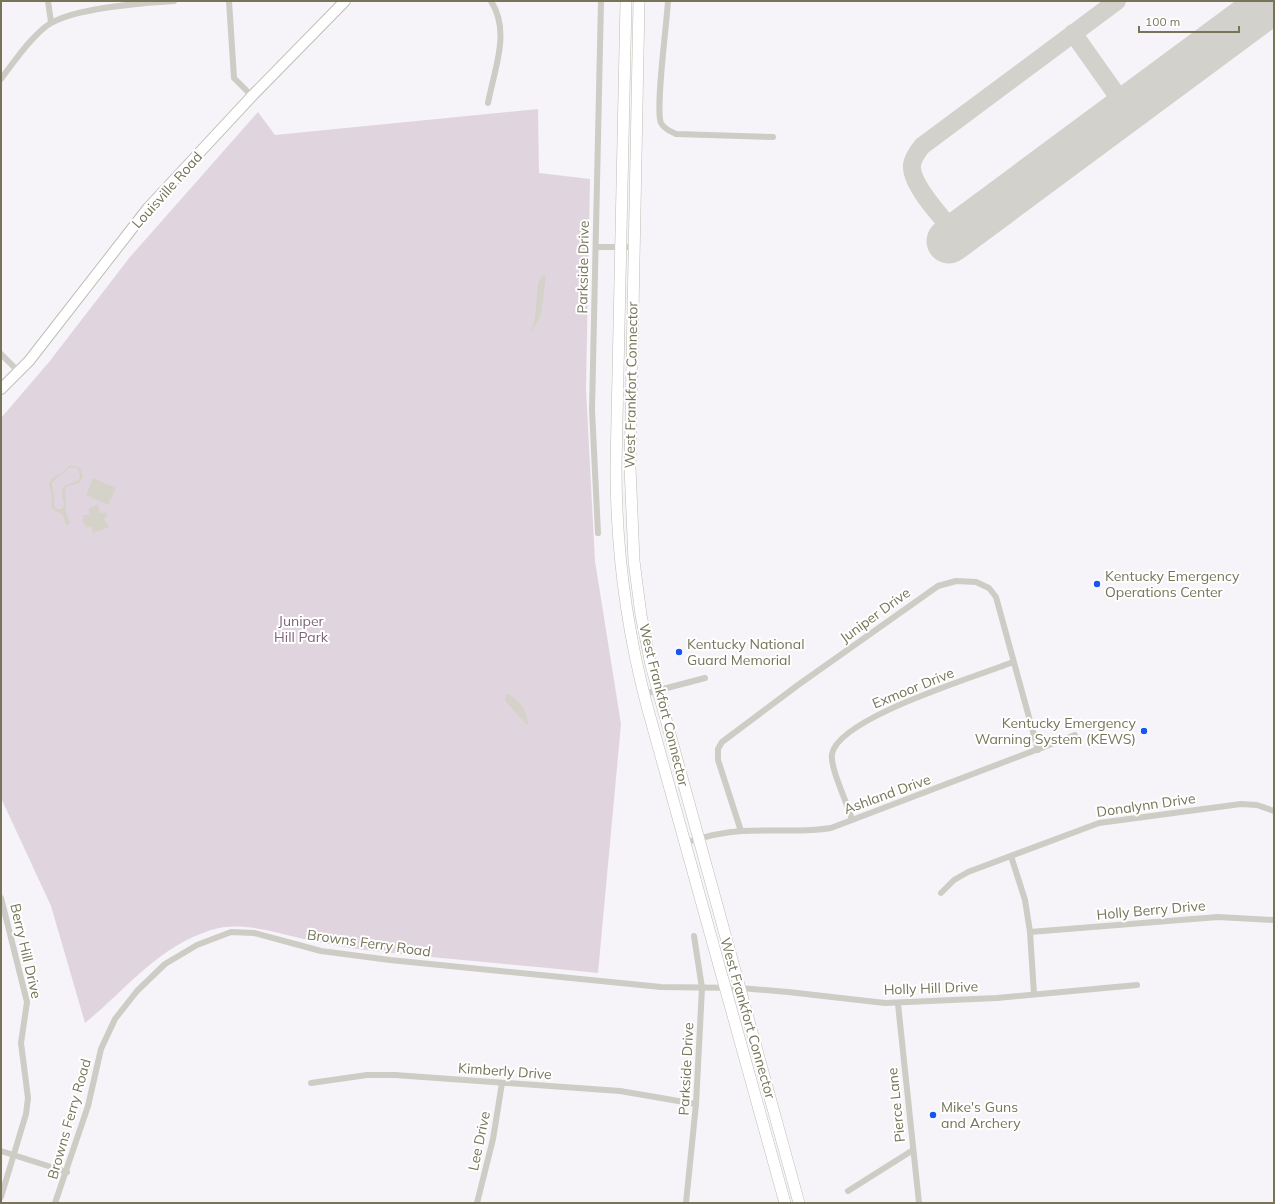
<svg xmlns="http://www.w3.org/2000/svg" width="1275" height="1204" font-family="Mulish,sans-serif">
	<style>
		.green { fill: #e0d5df }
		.water { fill: #d5d3c9; fill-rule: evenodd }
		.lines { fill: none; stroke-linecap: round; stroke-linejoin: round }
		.taxiway { stroke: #d2d1cc; stroke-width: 18 }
		.runway { stroke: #d2d1cc; stroke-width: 45 }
		.primary-casing { stroke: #bfbeb5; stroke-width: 12 }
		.highway-casing { stroke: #bdbdb5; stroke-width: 12 }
		.street { stroke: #cdccc5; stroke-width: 6 }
		.primary { stroke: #fff; stroke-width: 10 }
		.highway { stroke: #fff; stroke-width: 11 }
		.poi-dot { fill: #1756f5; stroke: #fff; stroke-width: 1.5 }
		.labels { text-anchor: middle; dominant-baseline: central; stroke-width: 4; stroke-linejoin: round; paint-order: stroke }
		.street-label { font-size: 14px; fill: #777458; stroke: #fff }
		.poi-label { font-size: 14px; fill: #777458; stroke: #fff; text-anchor: start }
		.park-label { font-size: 14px; fill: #7f6377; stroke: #fff }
	</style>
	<rect width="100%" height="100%" fill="#f6f4f8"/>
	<path class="green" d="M538 109 539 173 590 179 586 389 595 561 621 724 598 973C521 965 443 959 366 950 347 948 328 944 309 940 278 934 243 920 211 930 156 948 128 988 85 1023L51 906 1 798V418L49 362 130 257 258 112 275 135Z"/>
	<g class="water">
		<path d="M542 276H546L541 315 531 333 535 317 538 283Z"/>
		<path d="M70 465 80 468 83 477 79 483 68 486 65 490 66 512 70 524 66 525 62 514 54 510 51 506 52 496 49 484 52 478 62 473ZM71 467 78 469 80 478C75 485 60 482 62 495 62 498 64 501 64 505L62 509H56L54 505V496L52 483C53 481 68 469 71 467Z"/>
		<path d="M93 478 116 488 108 505 86 495Z"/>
		<path d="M98 505 100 513 106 512 107 517 104 519 109 527 93 533 91 526 87 528 83 522V515H89V508Z"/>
		<path d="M506 694C516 695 528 711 527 720L529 722 527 725 505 701Z"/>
	</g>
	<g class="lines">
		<g class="taxiway">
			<path d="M1073 33 1126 108"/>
			<path d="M957 235C944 220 910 185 912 165 913 157 918 151 922 146L1117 1"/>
		</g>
		<path class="runway" d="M949 241 1273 1"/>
		<defs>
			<path id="primary" d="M1 389 29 361 148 208 252 96 345 1"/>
			<g id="highway">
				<path d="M626 1 616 467C616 548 626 627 647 706L785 1203"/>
				<path d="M639 1 630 467 634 561 641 615 651 665 799 1203"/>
			</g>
		</defs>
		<use href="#primary" class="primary-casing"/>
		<use href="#highway" class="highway-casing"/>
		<g class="street">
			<path d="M48 1 51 22"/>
			<path d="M229 1 234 78 252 96"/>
			<path d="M668 1C667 22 655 110 661 123 664 129 670 131 676 134L773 137"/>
			<path d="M1 79C14 62 27 42 44 28 66 8 142 3 174 1"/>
			<path d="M488 103C494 70 511 32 491 1"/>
			<path d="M596 247H634"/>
			<path d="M1 354 19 372"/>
			<path d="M598 533 592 410 601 1"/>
			<path d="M644 694 705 678"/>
			<path d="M852 820C848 804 830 769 832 754 839 717 979 676 1013 662"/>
			<path d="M741 831 718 760V749L722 742 798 685 938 586 956 581 976 582 989 588 996 597 1038 750"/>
			<path d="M684 843C703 837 722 832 742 831 771 829 801 833 831 828L1075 735"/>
			<path d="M1011 856 1025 900 1030 932 1034 994"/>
			<path d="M941 893 954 880 968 872 1099 823 1241 804 1257 805 1274 811"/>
			<path d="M1 898 27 1002 21 1043 28 1098 26 1114 1 1197"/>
			<path d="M1030 932 1218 917 1274 920"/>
			<path d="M898 1004 919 1203"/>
			<path d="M311 1083 367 1075H395L620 1091 696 1104"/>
			<path d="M1 1151 67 1172"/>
			<path d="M848 1191 913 1150"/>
			<path d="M55 1203 88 1106 101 1049 115 1019 137 991 165 964 197 945 231 932 254 933 321 951 390 960 661 987 740 988 788 992 885 1003 997 998 1137 985"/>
			<path d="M477 1203 493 1139 502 1083"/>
			<path d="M686 1203 696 1104 702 988 694 936"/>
		</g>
		<use href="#primary" class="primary"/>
		<use href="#highway" class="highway"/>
	</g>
	<g class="poi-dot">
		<circle cx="1097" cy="584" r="4"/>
		<circle cx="679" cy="652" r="4"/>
		<circle cx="1144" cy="731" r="4"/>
		<circle cx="933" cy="1115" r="4"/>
	</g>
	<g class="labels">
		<g class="street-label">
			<text transform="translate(167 190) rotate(-48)">Louisville Road</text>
			<text transform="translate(583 267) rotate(-89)">Parkside Drive</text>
			<text transform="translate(631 385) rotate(-89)">West Frankfort Connector</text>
			<text transform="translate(875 615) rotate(-36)">Juniper Drive</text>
			<text transform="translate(913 688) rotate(-22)">Exmoor Drive</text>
			<text transform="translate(664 705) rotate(76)">West Frankfort Connector</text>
			<text transform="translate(887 794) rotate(-20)">Ashland Drive</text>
			<text transform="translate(1146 805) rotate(-8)">Donalynn Drive</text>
			<text transform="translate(1151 910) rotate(-5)">Holly Berry Drive</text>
			<text transform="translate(369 943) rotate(8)">Browns Ferry Road</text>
			<text transform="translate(26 951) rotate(77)">Berry Hill Drive</text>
			<text transform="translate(931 988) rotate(-2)">Holly Hill Drive</text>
			<text transform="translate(748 1018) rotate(74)">West Frankfort Connector</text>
			<text transform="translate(686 1069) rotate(-87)">Parkside Drive</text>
			<text transform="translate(505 1071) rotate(4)">Kimberly Drive</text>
			<text transform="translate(896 1105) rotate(-96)">Pierce Lane</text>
			<text transform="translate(69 1119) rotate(-74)">Browns Ferry Road</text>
			<text transform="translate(479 1141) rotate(-78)">Lee Drive</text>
		</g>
		<g class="poi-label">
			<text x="1105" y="576">Kentucky Emergency<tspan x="1105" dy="16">Operations Center</tspan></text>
			<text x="687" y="644">Kentucky National<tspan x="687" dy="16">Guard Memorial</tspan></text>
			<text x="1136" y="723" text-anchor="end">Kentucky Emergency<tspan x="1136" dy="16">Warning System (KEWS)</tspan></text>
			<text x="941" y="1107">Mike's Guns<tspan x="941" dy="16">and Archery</tspan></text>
		</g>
		<g class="park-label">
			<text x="301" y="621">Juniper<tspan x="301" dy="16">Hill Park</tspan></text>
		</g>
	</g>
	<rect width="1275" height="1204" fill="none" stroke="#777458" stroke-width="4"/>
	<path d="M1139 26v6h100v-6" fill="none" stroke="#777458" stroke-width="2"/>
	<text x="1145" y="26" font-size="12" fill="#777458" stroke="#ffffff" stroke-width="3" paint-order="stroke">100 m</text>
</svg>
